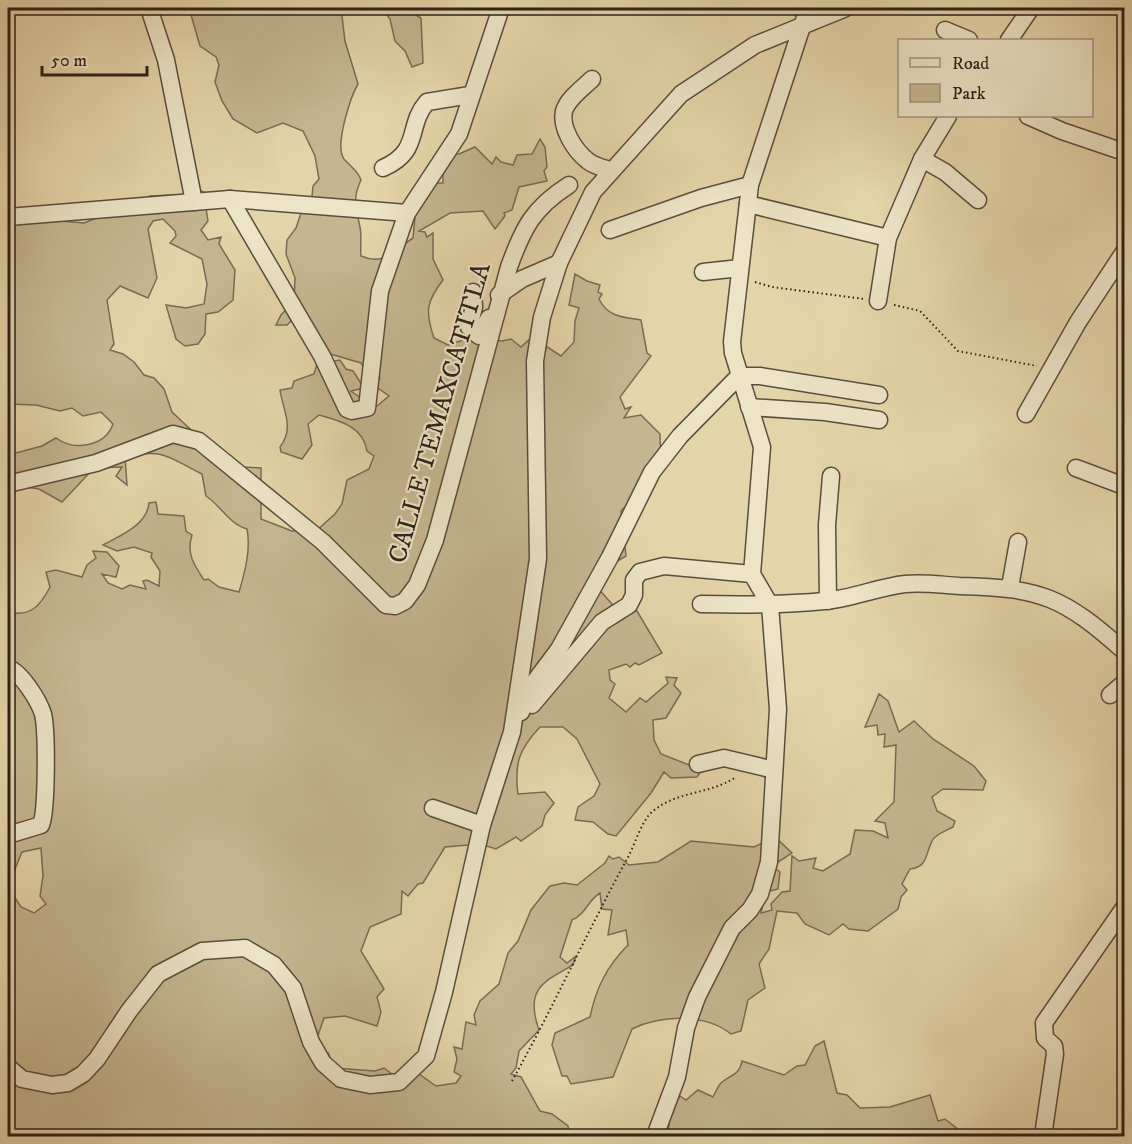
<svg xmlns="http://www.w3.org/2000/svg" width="1132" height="1144" font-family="'IM FELL DW Pica',serif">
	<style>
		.green { fill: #c5b691; stroke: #786c56; stroke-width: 1.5 }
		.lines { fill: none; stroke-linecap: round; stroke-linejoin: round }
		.minor-casing { stroke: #5a4e3e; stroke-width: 19 }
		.path { stroke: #2c211b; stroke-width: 2; stroke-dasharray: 1.5 3; stroke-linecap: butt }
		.minor { stroke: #ede3c7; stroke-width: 16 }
		.labels { text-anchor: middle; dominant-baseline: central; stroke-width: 4.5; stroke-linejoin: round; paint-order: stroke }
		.street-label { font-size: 26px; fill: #2c211b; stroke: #ede3c7 }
	</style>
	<rect width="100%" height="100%" fill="#e4d4a9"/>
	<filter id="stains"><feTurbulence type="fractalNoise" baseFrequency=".00333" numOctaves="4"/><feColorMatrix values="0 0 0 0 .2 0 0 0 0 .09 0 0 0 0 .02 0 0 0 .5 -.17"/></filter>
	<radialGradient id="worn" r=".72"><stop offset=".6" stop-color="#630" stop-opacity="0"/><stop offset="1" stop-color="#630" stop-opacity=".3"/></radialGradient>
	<g class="green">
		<path d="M189 8H341L345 41 358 84C351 96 334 146 344 159 350 166 358 171 361 180 352 199 356 208 360 227 362 236 360 247 361 256 384 266 393 251 413 238L415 216 429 183H443V175L437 168 450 154H459L475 147 492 164 496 157 501 162 513 165 517 155 532 154 540 139 545 147 547 167 544 171 547 181 519 187 512 210 504 213 505 216 495 229 483 211 450 213 419 231 425 232 427 237 433 233V259L443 280C426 302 425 312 434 338L448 345 475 336 502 341 511 339 521 347 532 337 561 356 574 342 575 321 579 308 569 305 575 274 587 281 600 285 598 292 602 294 599 299C608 317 622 317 641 320L647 353 651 356 620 397 625 409 631 407 624 418 641 415 660 434 661 468 621 511 626 556 607 567 597 587 618 611H637L662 653 639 665 635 663 630 667 626 664 609 670 610 680 615 684 609 698 626 712 640 698 646 702 668 683 666 677 677 678 674 685 681 693 666 718 653 720 654 740 661 754 702 770 697 777 671 778 664 772 651 793 616 836 608 834 593 822 575 820 578 807 594 796 600 784 577 739 563 727H540C519 749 514 764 518 794L545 792 554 803 545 815 542 826 521 841 516 837 496 849 480 844 445 847 423 883 418 884 408 896 402 891 401 914 370 927 361 951 384 989 377 997 381 1012 377 1026 345 1016 324 1018 314 1047 325 1057 328 1053 335 1068 375 1071 384 1068 392 1074H419L436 1086 456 1083 461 1076 454 1072 457 1059 454 1047 462 1049 466 1022 476 1025 474 1015 480 1001 499 984 508 953 518 941 531 910 550 886 564 883 577 885 605 863 609 856 613 859 619 857 629 865 658 862 691 841 754 847 775 837 792 853 772 866 780 872 778 889 766 892 761 913 772 910 771 904 782 892 790 891 792 856 799 861 816 858 813 868 823 871 850 854 855 830 873 831 888 838 885 823 875 821 894 802 896 745 884 747 885 734 878 735 877 725 865 727 879 694 888 701 899 732 914 721 933 739 974 766 986 781 983 790 943 789 932 797 937 811 955 821 953 827C946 831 935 834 932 841 925 855 928 867 910 869L902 884 907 890 901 897 898 909 868 931 849 929 843 924 829 935 805 924 797 913 777 911 769 949 759 964 765 988 748 1000 741 1031 731 1034C705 1013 661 1015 632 1029L613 1077 571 1084 567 1076H562L552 1045 555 1033 590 1017C596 988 607 966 628 945L626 930 608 935 612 910 602 909 600 893C587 901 587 913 572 920L560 957 567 963 576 956 573 965C541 983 525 990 539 1030L519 1051 516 1068 511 1074 521 1077 540 1111 552 1114 568 1126 570 1136H8V887L21 907 34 913 46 904 40 896 43 876 41 848 22 852 12 876C5 855 5 833 13 812L8 811 11 803 8 797V715L10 711 8 708V612C31 617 40 606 50 587L46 572 56 570 82 577 87 565 96 558 93 551 107 552 119 566 116 577 102 574 108 583 122 589 130 585 146 589 143 581 147 580 159 586 160 571 151 557 152 553 134 547 117 551 103 545C121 535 147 525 149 503L156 502 158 514 184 516 186 531 192 535C186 553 194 565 204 580L208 579 219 587 239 592C245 572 251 549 247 529 229 524 221 506 206 496L202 474C167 457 166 448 125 457L127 485 116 476 122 467 94 468 62 502 39 489 8 484V455L42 446 56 438C74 451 105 447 113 424L101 412 83 416 72 408 60 411 36 405 8 404V225L36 219 84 223 150 196 194 194 199 190 213 196 205 202 208 221 201 230 208 240 221 237 219 244 235 270 233 300 218 312 206 314 205 334 198 344 185 346 176 339 166 305 186 308 204 304 207 284 202 259 170 243 176 236 175 231 163 219 153 221 148 229 157 278 148 298 120 286 107 300 114 344 110 350 123 354 134 362 144 375 154 378 164 389 172 412 230 466 261 468V519L292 531H316L335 514 342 504 347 480 369 469 374 456 367 451C363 426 340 421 319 415L308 424 312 445 302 459 281 452 280 447C295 427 283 411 280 390L292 388 294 381 314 374 317 364 321 373 329 362 340 360 346 369 353 371 364 388 351 391 368 403 377 406 389 396 375 386 380 378 366 372 361 363 327 353 299 313 287 325H276L281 315 294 301 295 278 286 254 287 240 296 228 303 207 312 196 313 186 319 179 315 156 303 131 283 123 257 133 233 119 222 101 215 82 219 65 216 57 200 46Z"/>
		<path d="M382 8H414V14L421 18 423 63 412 67 405 51 395 41 390 19Z"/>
		<path d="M824 1041 837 1093 847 1095 860 1108 890 1107 930 1095 938 1121 945 1119 959 1130 972 1134V1136H667L671 1113 680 1096 686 1100 698 1090 713 1097C715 1093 718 1086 721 1083 731 1074 739 1076 742 1061L784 1075 797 1066 805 1065 815 1046Z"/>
	</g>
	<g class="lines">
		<defs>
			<g id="minor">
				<path d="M149 8 166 60 194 202"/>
				<path d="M945 30 969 40"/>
				<path d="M1009 40 1031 8"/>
				<path d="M592 79C583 88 568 98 564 111 560 128 575 151 588 161 594 166 603 168 610 170"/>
				<path d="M1028 116 1062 131 1124 152"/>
				<path d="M922 159 945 172 978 200"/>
				<path d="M383 168C422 151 406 126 427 102L470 95"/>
				<path d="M230 199 322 356 347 409 352 411 367 408 380 291 407 213 459 134 501 8"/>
				<path d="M748 204 888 238"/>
				<path d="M8 217 230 199 407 213"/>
				<path d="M610 230 701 198 750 185"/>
				<path d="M703 272 740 268"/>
				<path d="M473 292 474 307 469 327 479 336 489 318"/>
				<path d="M499 295 522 279 559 263"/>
				<path d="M878 301 888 238 922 159 948 116"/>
				<path d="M749 407 825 412 879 420"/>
				<path d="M1026 414 1078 322 1124 252"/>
				<path d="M1076 468 1124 486"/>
				<path d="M8 484 96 463 173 434 199 441 323 542 386 605 395 606 405 601 417 585 435 540 509 267C523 228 533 208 569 185"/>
				<path d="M1010 587 1018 542"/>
				<path d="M828 601 827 525 831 476"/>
				<path d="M701 604C742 605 783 605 824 601 851 599 878 587 905 584 923 582 942 585 960 586 1042 588 1063 597 1124 651"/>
				<path d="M8 668C21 672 39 701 43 714 47 731 47 810 41 825L8 835"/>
				<path d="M1110 695 1124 683"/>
				<path d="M532 705 602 622 629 605 634 595V580L640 572 664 566 752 574"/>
				<path d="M521 712 535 681 559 649 610 557 652 472 680 436 739 376H760L879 395"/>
				<path d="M698 764 724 758 774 770"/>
				<path d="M433 808 482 825"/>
				<path d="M8 1067 22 1079 52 1085 68 1083 83 1074 97 1059 129 1011 158 974 202 951 245 948 274 965 293 988 311 1042 323 1063 341 1079 370 1085 399 1082 426 1056 444 992 482 825 512 732 538 559 535 361 542 317 559 263 593 192 681 94 755 45 846 8"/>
				<path d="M655 1136 677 1077 686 1028 697 997 732 928 750 910 760 894 769 862 778 709 770 605 752 574 762 447 733 353 732 342 750 185 808 8"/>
				<path d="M1043 1136 1055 1054 1054 1046 1045 1038 1044 1023 1124 908"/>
			</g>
		</defs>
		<use href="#minor" class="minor-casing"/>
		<g class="path">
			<path d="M755 282 772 287 864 299"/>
			<path d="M894 305 920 311 958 351 1037 366"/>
			<path d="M512 1081C553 1008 587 932 627 859 635 845 641 821 653 811 679 790 709 795 736 777"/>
		</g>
		<use href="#minor" class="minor"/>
	</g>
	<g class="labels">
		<g class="street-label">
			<text transform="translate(440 413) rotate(-74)">CALLE TEMAXCATITLA</text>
		</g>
	</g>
	<rect width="1132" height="1144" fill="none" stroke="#e4d4a9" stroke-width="30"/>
	<rect x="9" y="9" width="1114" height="1126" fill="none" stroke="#2c211b" stroke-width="3"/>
	<rect x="15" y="15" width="1102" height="1114" fill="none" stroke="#2c211b" stroke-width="1.5"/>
	<rect x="898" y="39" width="195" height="78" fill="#ede3c7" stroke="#a09582" stroke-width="1.5"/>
	<rect x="910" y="58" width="30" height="9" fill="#ede3c7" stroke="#a09582" stroke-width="1.5"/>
	<text x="952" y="69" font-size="18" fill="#2c211b">Road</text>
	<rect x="910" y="84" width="30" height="18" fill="#c5b691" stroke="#a09582" stroke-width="1.5"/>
	<text x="952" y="99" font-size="18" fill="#2c211b">Park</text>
	<path d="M42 66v9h105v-9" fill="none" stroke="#2c211b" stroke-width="3"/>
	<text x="51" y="66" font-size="18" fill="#2c211b" stroke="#ede3c7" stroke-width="4.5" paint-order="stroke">50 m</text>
	<rect width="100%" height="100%" filter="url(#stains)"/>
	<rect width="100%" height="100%" fill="url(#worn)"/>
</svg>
